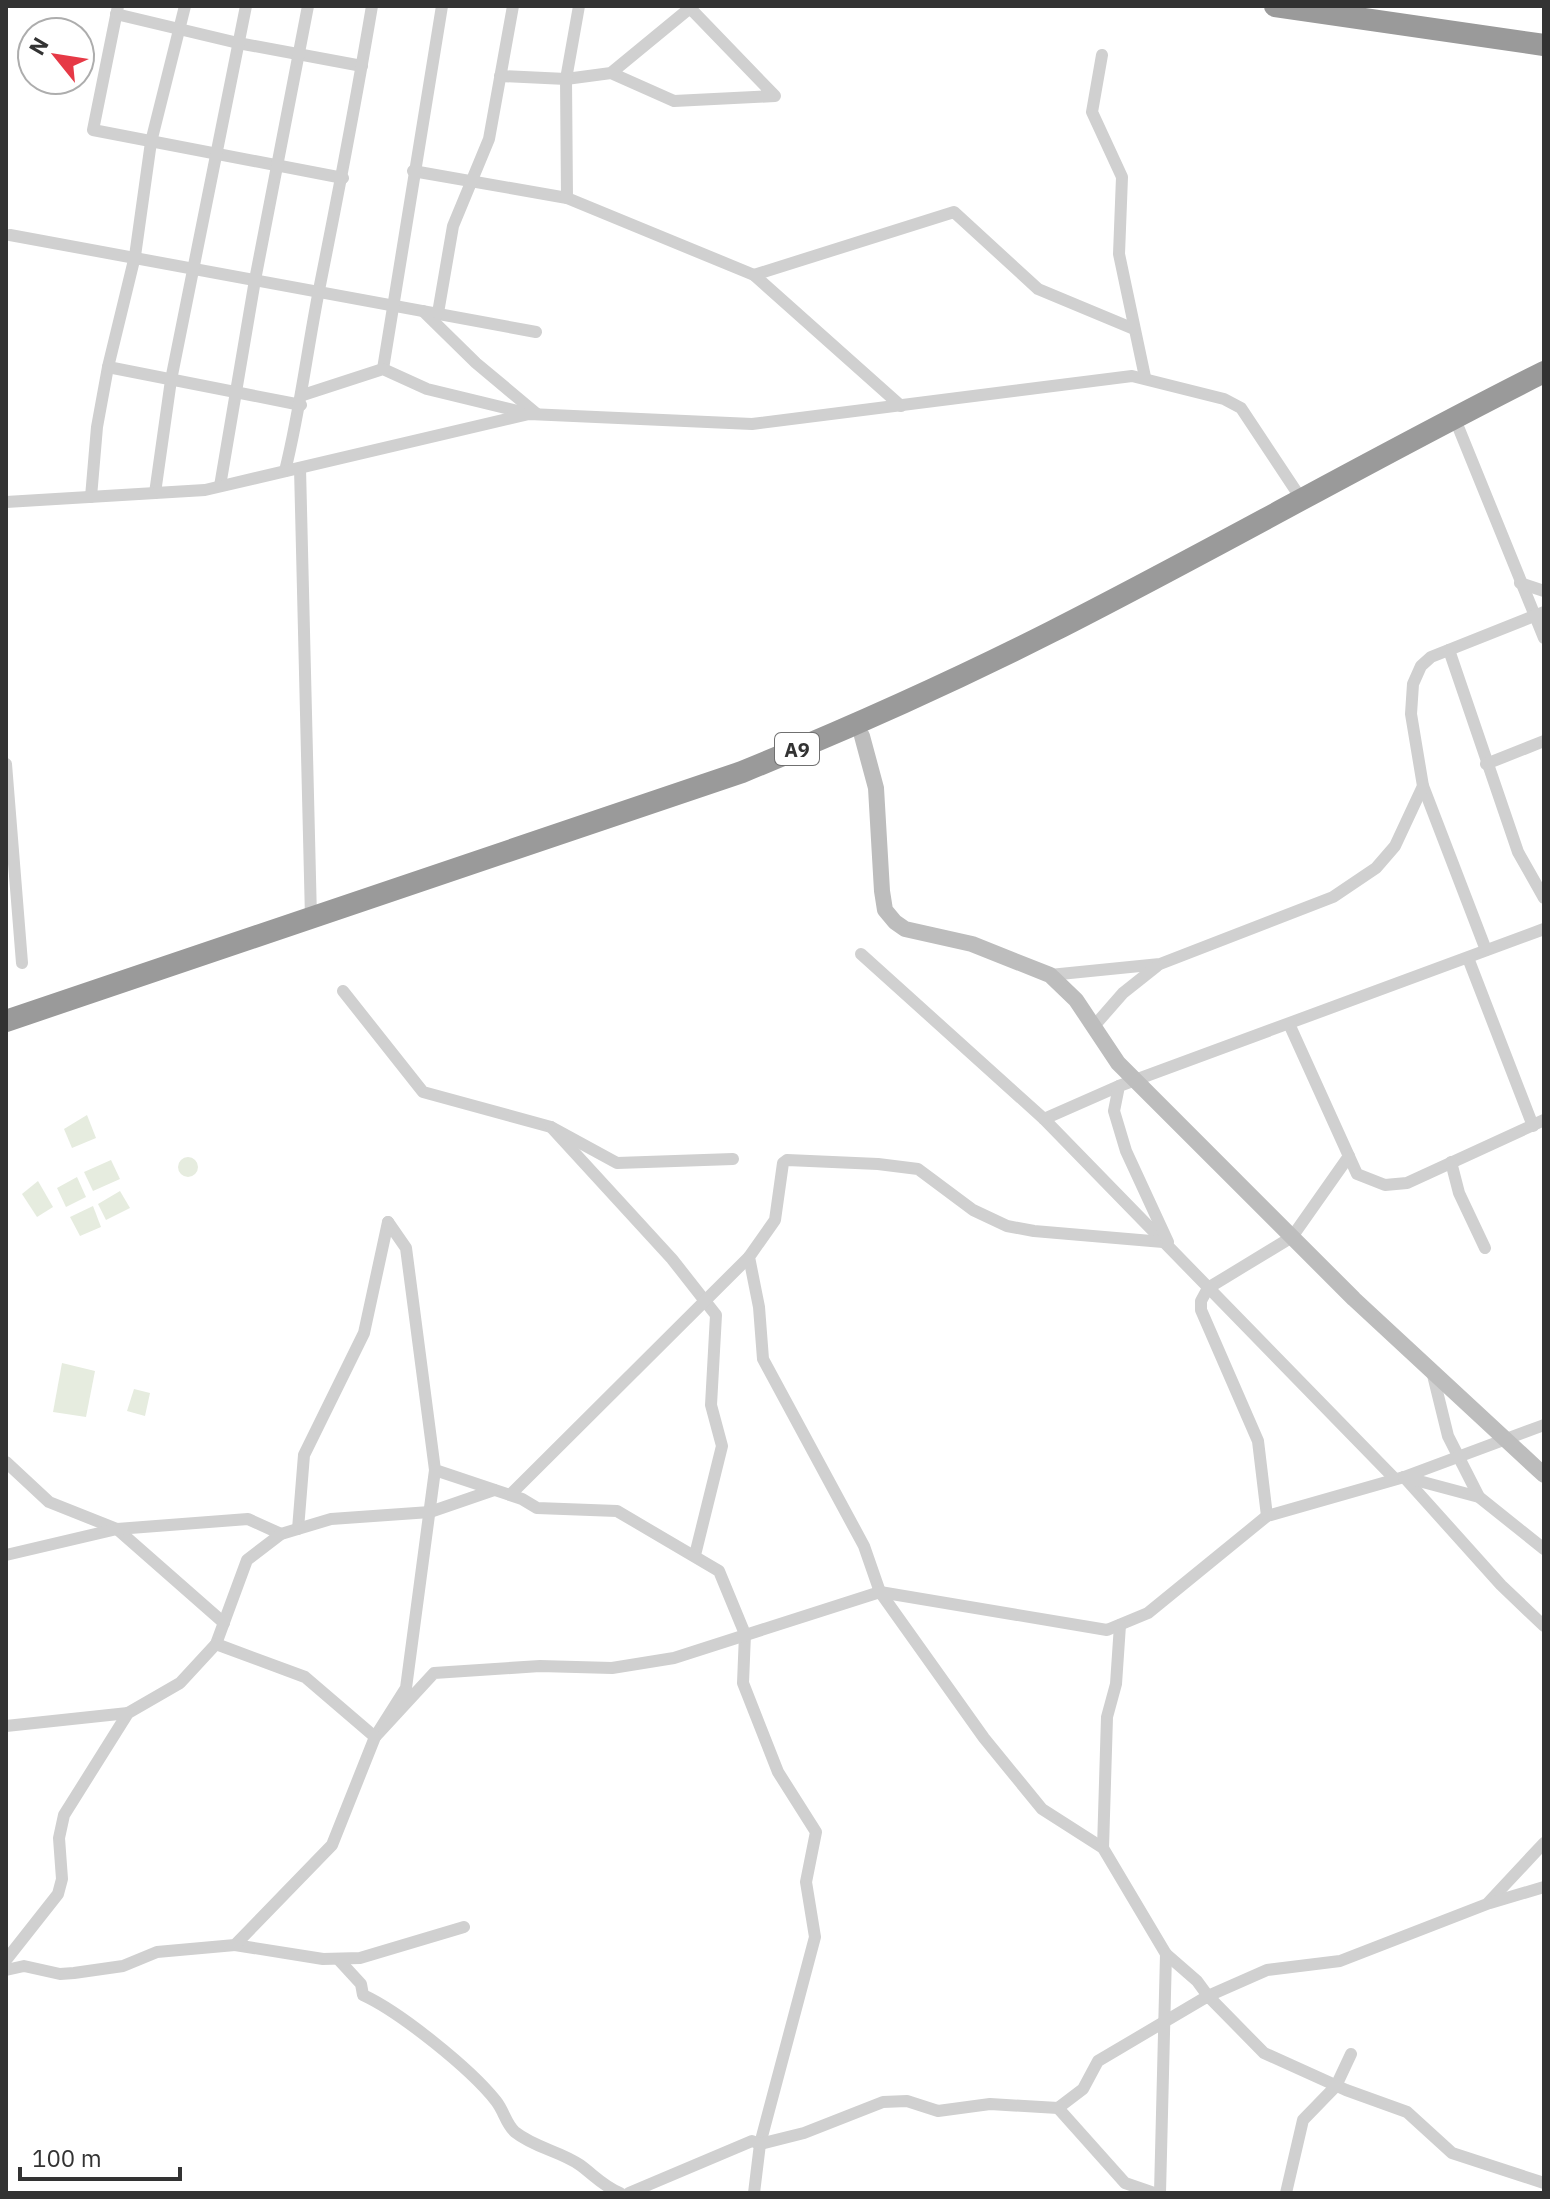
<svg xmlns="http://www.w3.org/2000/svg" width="1550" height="2199" font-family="'IBM Plex Sans',sans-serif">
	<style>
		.green { fill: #e6ecdf }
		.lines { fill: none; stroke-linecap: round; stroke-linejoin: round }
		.street { stroke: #d0d0d0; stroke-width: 12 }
		.secondary { stroke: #bdbdbd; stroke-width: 16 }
		.highway { stroke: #9a9a9a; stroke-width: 22 }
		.labels { text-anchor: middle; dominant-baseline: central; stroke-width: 8; stroke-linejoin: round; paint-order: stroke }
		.shield { fill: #fff; stroke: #707070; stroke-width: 2 }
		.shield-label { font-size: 20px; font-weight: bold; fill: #333 }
	</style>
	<rect width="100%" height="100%" fill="#fff"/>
	<g class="green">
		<path d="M87 1115 96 1138 72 1148 64 1129Z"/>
		<circle cx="188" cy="1167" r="10"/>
		<path d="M111 1160 120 1179 93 1191 84 1172Z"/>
		<path d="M77 1177 86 1197 66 1207 57 1188Z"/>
		<path d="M38 1181 53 1207 37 1217 22 1194Z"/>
		<path d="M120 1191 130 1208 106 1220 98 1204Z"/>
		<path d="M93 1206 101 1227 80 1236 70 1217Z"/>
		<path d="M62 1363 95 1371 86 1417 53 1412Z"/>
		<path d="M134 1389 150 1393 145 1416 127 1411Z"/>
	</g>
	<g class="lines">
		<g class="street">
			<path d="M118 6 93 130 343 178"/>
			<path d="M116 14 238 43 362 66"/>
			<path d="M1102 55 1092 112 1122 177 1119 254 1145 377"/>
			<path d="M500 76 566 79 611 73 690 8 775 96 674 101 611 73"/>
			<path d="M413 171 567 198 754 275"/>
			<path d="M567 198 566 79 579 6"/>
			<path d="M10 235 536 332"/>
			<path d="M423 311 476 363 537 414"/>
			<path d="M438 313 453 226 489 139 513 6"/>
			<path d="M108 367 301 405"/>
			<path d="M383 369 442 6"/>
			<path d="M303 395 383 369 427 389 526 413"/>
			<path d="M901 406 754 275 954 212 1038 289 1134 329"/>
			<path d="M1459 429 1544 638"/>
			<path d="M300 468 311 918"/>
			<path d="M285 471C300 411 307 351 319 290 338 195 356 101 372 6"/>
			<path d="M220 486 255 280 308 6"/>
			<path d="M155 493 171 380 246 6"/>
			<path d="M91 497 97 427 108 367 135 256 151 142 185 6"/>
			<path d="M6 502 205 490 529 414 752 424 1132 376 1224 399 1241 408 1300 497"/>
			<path d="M1520 583 1544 591"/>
			<path d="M1449 650 1518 852 1544 898"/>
			<path d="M6 764 22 963"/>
			<path d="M1486 764 1544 741"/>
			<path d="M1423 786 1486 950"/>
			<path d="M861 954 1044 1119 1395 1479"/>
			<path d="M1468 958 1533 1126"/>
			<path d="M1050 975 1160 964 1333 897 1376 868 1395 846 1423 786 1411 714 1413 684 1421 666 1431 657 1544 612"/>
			<path d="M343 991 423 1092 551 1127 617 1163 733 1159"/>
			<path d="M1095 1025 1123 993 1157 966"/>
			<path d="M1290 1026 1357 1174 1385 1185 1407 1183 1544 1120"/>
			<path d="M1044 1119 1119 1086"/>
			<path d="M551 1127 672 1259 716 1315 711 1405 722 1446 695 1555"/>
			<path d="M1451 1162 1459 1193 1485 1248"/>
			<path d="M388 1222 406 1248 435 1470 522 1499 537 1508 617 1511 719 1571 745 1634 743 1683 778 1772 816 1832 806 1882 815 1937 760 2144 754 2193"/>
			<path d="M1163 1242 1034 1231 1007 1226 973 1210 918 1169 878 1164 787 1160 783 1163 775 1220 749 1257 759 1307 763 1359 864 1546 880 1592 984 1738 1042 1809 1103 1848 1166 1954 1197 1981 1208 1996 1267 1970 1340 1961 1487 1904 1544 1843"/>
			<path d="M1168 1242 1126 1151 1114 1111 1119 1086 1544 929"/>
			<path d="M1432 1371 1448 1436 1479 1497"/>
			<path d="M6 1462 49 1502 117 1529 224 1623"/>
			<path d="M435 1470 406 1688 375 1737 434 1673 540 1666 612 1668 674 1658 880 1592 1107 1630 1148 1613 1267 1516 1404 1477 1544 1425"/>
			<path d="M1404 1477 1501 1585 1544 1626"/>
			<path d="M1404 1477 1479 1497 1544 1549"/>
			<path d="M510 1495 749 1257"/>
			<path d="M1267 1516 1258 1441 1201 1310V1301L1208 1288 1292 1237 1349 1156"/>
			<path d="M298 1529 304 1455 364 1333 388 1222"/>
			<path d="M6 1555 117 1529 248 1519 281 1534"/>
			<path d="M6 1726 128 1713"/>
			<path d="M1103 1848 1107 1717 1116 1684 1120 1625"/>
			<path d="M1490 1903 1544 1887"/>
			<path d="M235 1945 323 1959 360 1958 464 1927"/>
			<path d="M338 1959 361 1984 363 1995C400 2012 471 2069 496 2101 504 2111 506 2124 515 2132 535 2148 560 2151 580 2165 595 2176 603 2186 620 2193"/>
			<path d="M6 1960 58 1894 62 1879 59 1838 64 1815 128 1713 180 1683 216 1644 247 1560 281 1534 331 1519 430 1512 494 1490"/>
			<path d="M6 1970 24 1966 60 1974 74 1973 123 1966 157 1952 235 1945 332 1845 375 1737 305 1677 216 1644"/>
			<path d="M1058 2108 1125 2183 1154 2193"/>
			<path d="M629 2193 752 2141 760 2144 804 2133 883 2102 907 2101 938 2111 990 2104 1058 2108 1083 2089 1098 2061 1208 1996 1264 2053 1346 2090 1407 2112 1452 2153 1544 2183"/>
			<path d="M1160 2193 1166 1954"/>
			<path d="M1286 2193 1303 2120 1336 2086 1351 2054"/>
		</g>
		<path class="secondary" d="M862 736 876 788 882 891 885 910 895 922 905 929 972 944 1050 975 1076 1000 1118 1063 1354 1299 1544 1475"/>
		<g class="highway">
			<path d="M1275 6 1544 45"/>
			<path d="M6 1021 742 772C847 729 950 683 1051 632 1217 548 1378 455 1544 372"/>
		</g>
	</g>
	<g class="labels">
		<rect class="shield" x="775" y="733" width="44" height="32" rx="6"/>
		<g class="shield-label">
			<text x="797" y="749">A9</text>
		</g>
	</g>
	<rect width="1550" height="2199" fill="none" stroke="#333333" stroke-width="16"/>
	<g transform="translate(56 56) rotate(300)"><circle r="38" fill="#ffffff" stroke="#adadad" stroke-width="2"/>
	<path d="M0-6L14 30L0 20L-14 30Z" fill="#e63946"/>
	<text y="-12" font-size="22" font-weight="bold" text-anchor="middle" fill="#333333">N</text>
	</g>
	<path d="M20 2167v12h160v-12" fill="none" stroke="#333333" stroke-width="4"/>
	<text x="32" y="2167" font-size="24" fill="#333333" stroke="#ffffff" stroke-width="6" paint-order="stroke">100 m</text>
</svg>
